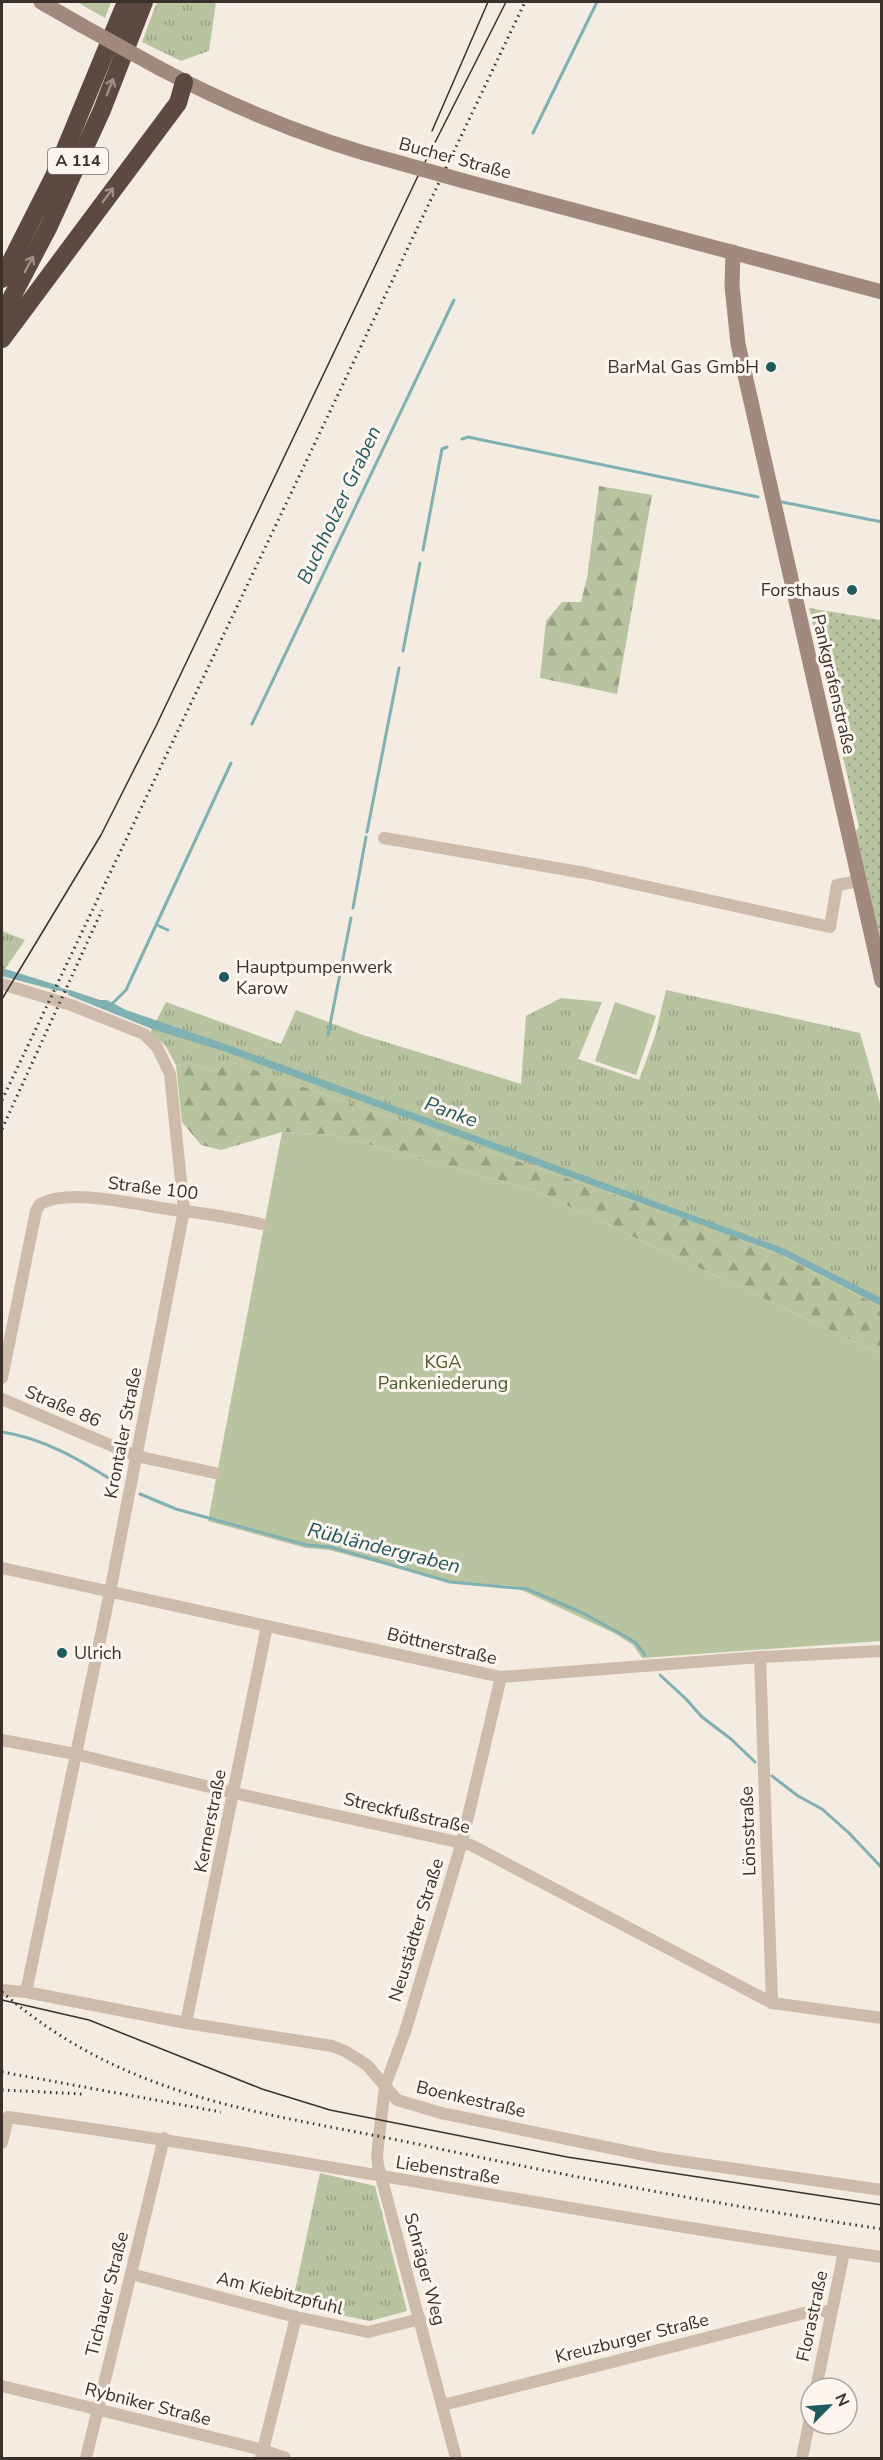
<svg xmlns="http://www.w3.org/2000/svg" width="883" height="2460" font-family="'Nunito Sans',sans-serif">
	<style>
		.grass { fill: url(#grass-tufts) }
		.forest { fill: url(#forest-firs) }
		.park { fill: url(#park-dots) }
		.garden { fill: #b8c4a0 }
		.water { fill: #7fb0b2 }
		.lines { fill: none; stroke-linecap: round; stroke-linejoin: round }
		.stream { stroke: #7fb0b2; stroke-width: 3 }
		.minor { stroke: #cdbbac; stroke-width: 12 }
		.secondary { stroke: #a18a7d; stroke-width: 15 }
		.motorway { stroke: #5c4a42; stroke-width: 18 }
		.tram { stroke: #3b302b; stroke-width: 1.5 }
		.rail { stroke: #3b302b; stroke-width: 3; stroke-dasharray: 1.5 4.5; stroke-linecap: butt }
		.secondary-bridge { stroke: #a18a7d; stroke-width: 15 }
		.oneway { stroke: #9c8e87 }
		.poi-dot { fill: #1f5a5e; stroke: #fbf5ee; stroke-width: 2 }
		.labels { text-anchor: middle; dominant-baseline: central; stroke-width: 6; stroke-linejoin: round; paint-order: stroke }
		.shield { fill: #fbf5ee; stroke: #756b66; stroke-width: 1.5 }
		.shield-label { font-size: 16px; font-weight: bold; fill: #3b302b }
		.street-label { font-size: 18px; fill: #3b302b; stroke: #fbf5ee }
		.poi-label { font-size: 18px; fill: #3b302b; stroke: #fbf5ee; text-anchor: end }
		.park-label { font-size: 18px; fill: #4a5a2e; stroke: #fbf5ee }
		.water-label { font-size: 20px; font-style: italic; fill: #1f5a5e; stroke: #fbf5ee }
	</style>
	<defs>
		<pattern id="grass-tufts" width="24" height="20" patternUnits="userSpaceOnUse" patternTransform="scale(1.5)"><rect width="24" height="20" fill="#b8c4a0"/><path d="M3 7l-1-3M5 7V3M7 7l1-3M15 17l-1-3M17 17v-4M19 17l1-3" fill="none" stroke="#97a083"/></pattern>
		<pattern id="forest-firs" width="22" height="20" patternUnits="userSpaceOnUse" patternTransform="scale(1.5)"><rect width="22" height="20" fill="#b8c4a0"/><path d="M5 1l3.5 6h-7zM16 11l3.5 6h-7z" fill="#97a083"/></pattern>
		<pattern id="park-dots" width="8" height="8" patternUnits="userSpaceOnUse" patternTransform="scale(1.5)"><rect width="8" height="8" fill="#b8c4a0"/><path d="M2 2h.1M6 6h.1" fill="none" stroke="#97a083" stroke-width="1.8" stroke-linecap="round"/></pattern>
	</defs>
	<rect width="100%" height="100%" fill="#f4ebe1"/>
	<g class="grass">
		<path d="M77 2H111L105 18Z"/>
		<path d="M157 2H216L209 51 181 61 142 42Z"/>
		<path d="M2 931 25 940 5 969 2 968Z"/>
		<path d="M666 990 860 1033 881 1107V1307L780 1255 725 1233 226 1060 221 1067 211 1071 189 1063 176 1065 165 1045 150 1033 166 1002 281 1044 296 1010 363 1035 521 1084 526 1016 561 998 602 1002 578 1059 639 1080 655 1036Z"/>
		<path d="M320 2173 375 2186 407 2311 370 2321 292 2305Z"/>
	</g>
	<g class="forest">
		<path d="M599 486 652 495 617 694 540 678 546 621 562 602H581L587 578Z"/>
		<path d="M226 1060 725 1233 780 1255 881 1307V1354L534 1190 333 1135 282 1132 221 1150 201 1145 182 1122 176 1065 189 1063 211 1071 221 1067Z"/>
	</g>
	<path class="park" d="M809 608 881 620V944L856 831 859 827Z"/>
	<g class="garden">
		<path d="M615 1002 656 1016 636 1075 595 1061Z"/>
		<path d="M282 1132 333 1135 534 1190 881 1354V1641L642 1658 633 1645 614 1633 513 1586 455 1583 329 1550 306 1548 208 1521Z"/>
	</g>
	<g class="water">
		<path d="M2 968 60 986 58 991 2 976Z"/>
		<path d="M70 990 100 1000H107L126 1010 231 1046 785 1249 881 1298V1306L781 1254 223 1051 152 1029 68 995Z"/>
	</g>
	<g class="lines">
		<g class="stream">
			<path d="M533 133 597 2"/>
			<path d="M462 439 468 437 758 497"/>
			<path d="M782 502 882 522"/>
			<path d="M423 550 442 449 447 447"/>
			<path d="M403 651 420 563"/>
			<path d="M252 724 454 300"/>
			<path d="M367 832 399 668"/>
			<path d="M353 908 366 837"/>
			<path d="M157 925 168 930"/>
			<path d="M56 988 73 993"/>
			<path d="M111 1005 126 990 231 763"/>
			<path d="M328 1035 351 918"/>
			<path d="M2 1432C44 1438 82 1461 118 1484"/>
			<path d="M140 1494 176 1509 307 1545 330 1547 450 1582 527 1589 583 1613 628 1638 636 1643 645 1655"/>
			<path d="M660 1675 686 1699 702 1717 731 1739 755 1762"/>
			<path d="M772 1776 798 1796 822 1809 849 1833 882 1868"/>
		</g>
		<g class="minor">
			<path d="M384 838 585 873 830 927 837 885 859 881"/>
			<path d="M2 984 71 1005 144 1034 157 1047 170 1074 184 1210 110 1592 26 1992"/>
			<path d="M2 1378 36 1211 40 1204C71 1187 141 1206 175 1210 205 1213 233 1218 261 1224"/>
			<path d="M2 1399 136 1456 215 1473"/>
			<path d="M2 1568 501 1677 760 1657 882 1651"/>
			<path d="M760 1657 772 2003"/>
			<path d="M2 1740 75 1754 234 1793 471 1845 772 2003 882 2018"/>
			<path d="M2 1990 26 1992 186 2023 332 2046 345 2051 367 2065 397 2100 441 2113 659 2158 882 2190"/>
			<path d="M186 2023 267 1626"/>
			<path d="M2 2143 8 2117C300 2157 589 2216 882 2257"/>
			<path d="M131 2274 296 2317 368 2332 420 2319"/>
			<path d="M2 2386 263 2450 285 2458"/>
			<path d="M816 2388 844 2252"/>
			<path d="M443 2405 816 2310 831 2312"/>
			<path d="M86 2458 164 2138"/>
			<path d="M261 2458 296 2317"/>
			<path d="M456 2458 378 2165 377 2155 385 2086 405 2032 462 1842 501 1677"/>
			<path d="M802 2458 811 2413"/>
		</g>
		<g class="secondary">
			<path d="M41 2 81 25"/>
			<path d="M159 68C236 109 315 141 400 163"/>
			<path d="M464 181 882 292"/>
			<path d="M733 252 732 286 738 344 882 981"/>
		</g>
		<g class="motorway">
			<path d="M2 279 54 176 126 2"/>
			<path d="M2 316 49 226 102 110 144 2"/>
			<path d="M2 339 178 103 184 82"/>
		</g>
		<g class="tram">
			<path d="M432 131 488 2"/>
			<path d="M2 999 101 835 156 726 417 178 506 2"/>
			<path d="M2 2000 89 2020 262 2089 330 2110 567 2157 882 2205"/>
		</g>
		<g class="rail">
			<path d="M2 1100 525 2"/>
			<path d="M2 1129 102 910"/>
			<path d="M2 1992C129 2102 265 2112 422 2145 575 2178 727 2206 882 2229"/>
			<path d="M2 2072 221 2112"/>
			<path d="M2 2090 82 2094"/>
		</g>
		<g class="secondary-bridge">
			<path d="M81 25 159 68"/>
			<path d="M400 163 464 181"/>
		</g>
	</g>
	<defs><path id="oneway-shaft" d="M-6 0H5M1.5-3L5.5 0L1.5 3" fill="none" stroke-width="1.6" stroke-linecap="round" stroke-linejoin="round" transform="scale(1.5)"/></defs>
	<g class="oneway">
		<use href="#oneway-shaft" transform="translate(110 87) rotate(-69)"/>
		<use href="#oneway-shaft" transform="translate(108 195) rotate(-53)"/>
		<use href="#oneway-shaft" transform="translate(29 264) rotate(-62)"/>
	</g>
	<g class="poi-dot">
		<circle cx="771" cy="367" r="6"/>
		<circle cx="852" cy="590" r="6"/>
		<circle cx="224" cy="977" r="6"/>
		<circle cx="62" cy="1653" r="6"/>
	</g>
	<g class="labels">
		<rect class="shield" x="48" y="148" width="60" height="26" rx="4.5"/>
		<g class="shield-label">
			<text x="78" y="161">A 114</text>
		</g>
		<g class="street-label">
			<text transform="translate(455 158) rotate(15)">Bucher Straße</text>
			<text transform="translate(834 684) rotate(77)">Pankgrafenstraße</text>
			<text transform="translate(153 1188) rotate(7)">Straße 100</text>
			<text transform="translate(63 1406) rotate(23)">Straße 86</text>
			<text transform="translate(123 1433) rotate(-79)">Krontaler Straße</text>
			<text transform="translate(442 1646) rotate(13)">Böttnerstraße</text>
			<text transform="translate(407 1813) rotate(13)">Streckfußstraße</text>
			<text transform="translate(210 1821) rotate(-79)">Kernerstraße</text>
			<text transform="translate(748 1831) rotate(-92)">Lönsstraße</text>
			<text transform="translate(416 1930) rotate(-73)">Neustädter Straße</text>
			<text transform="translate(471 2099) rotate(13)">Boenkestraße</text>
			<text transform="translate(448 2170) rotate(9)">Liebenstraße</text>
			<text transform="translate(425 2269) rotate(75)">Schräger Weg</text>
			<text transform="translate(280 2293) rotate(14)">Am Kiebitzpfuhl</text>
			<text transform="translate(107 2294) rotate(-76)">Tichauer Straße</text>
			<text transform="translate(812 2316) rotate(-78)">Florastraße</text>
			<text transform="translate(632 2338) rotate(-14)">Kreuzburger Straße</text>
			<text transform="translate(148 2404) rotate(14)">Rybniker Straße</text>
		</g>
		<g class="poi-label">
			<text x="759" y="367">BarMal Gas GmbH</text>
			<text x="840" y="590">Forsthaus</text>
			<text x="236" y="967" text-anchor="start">Hauptpumpenwerk<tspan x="236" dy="21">Karow</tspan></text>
			<text x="74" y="1653" text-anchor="start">Ulrich</text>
		</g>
		<g class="park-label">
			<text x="443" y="1362">KGA<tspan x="443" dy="21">Pankeniederung</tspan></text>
		</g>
		<g class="water-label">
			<text transform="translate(339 505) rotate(-65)">Buchholzer Graben</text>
			<text transform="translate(451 1112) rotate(20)">Panke</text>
			<text transform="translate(384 1548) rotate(14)">Rübländergraben</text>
		</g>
	</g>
	<rect width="883" height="2460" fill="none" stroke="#3b302b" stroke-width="6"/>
	<g transform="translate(829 2406) rotate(65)"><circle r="28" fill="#fbf5ee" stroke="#aea6a0" stroke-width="1.5"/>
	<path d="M0-4.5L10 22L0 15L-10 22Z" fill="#1f5a5e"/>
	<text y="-9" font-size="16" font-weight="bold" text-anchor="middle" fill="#3b302b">N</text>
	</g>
</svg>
